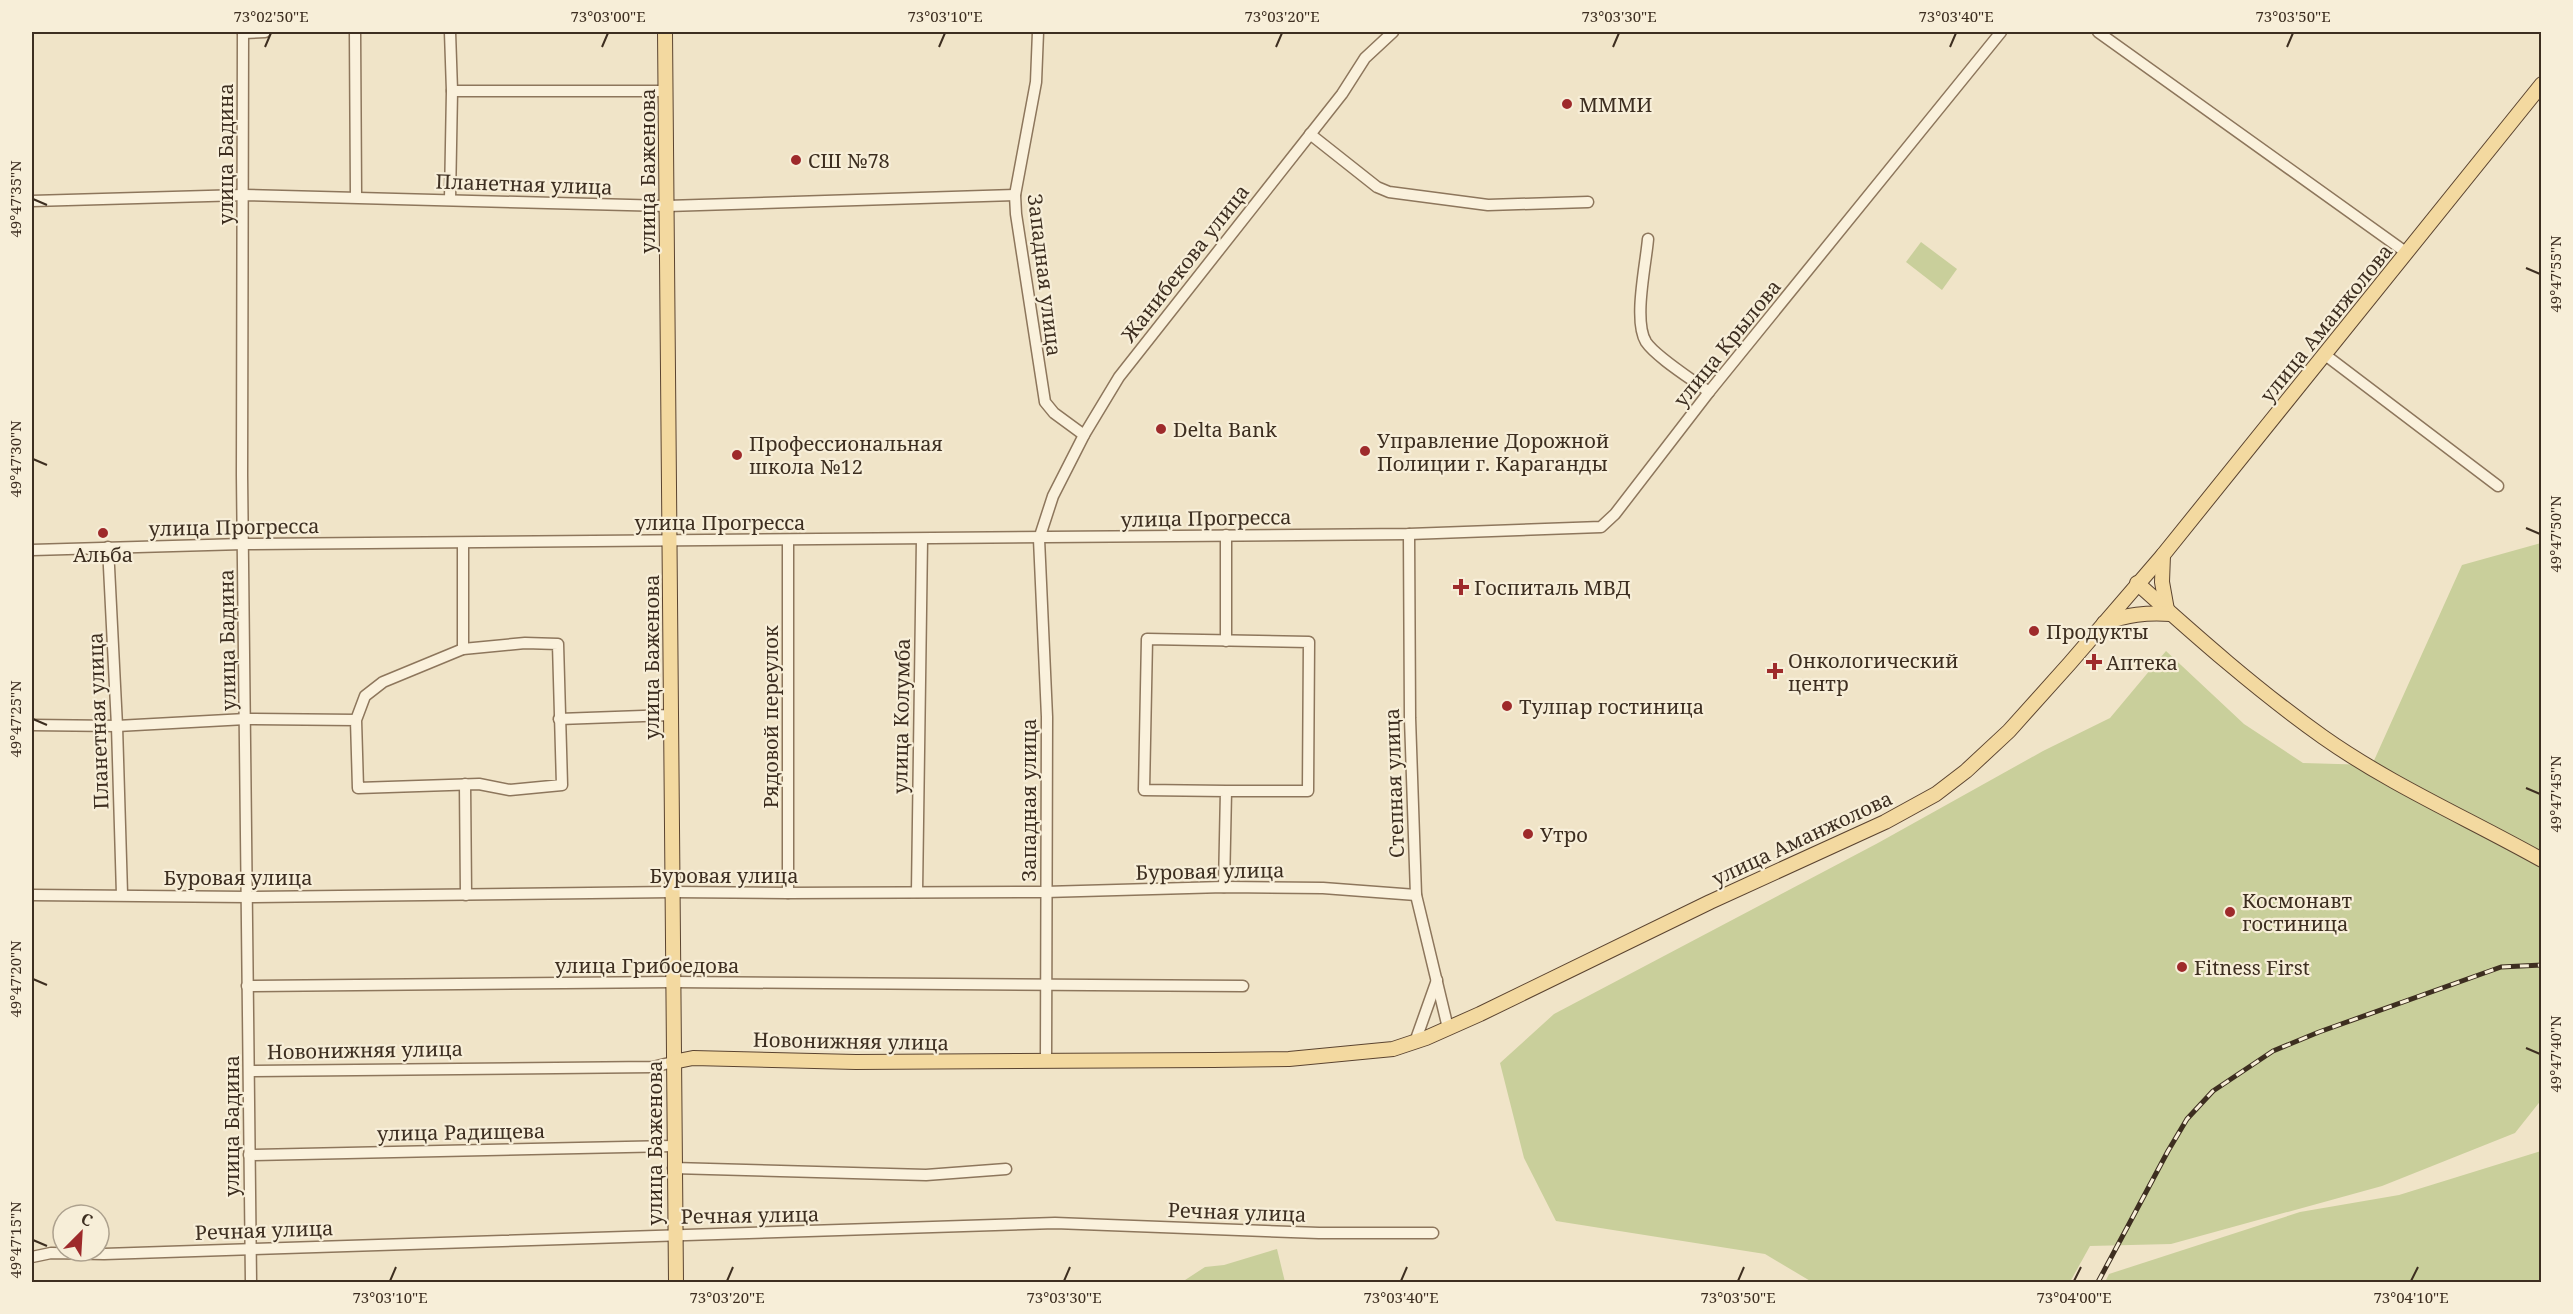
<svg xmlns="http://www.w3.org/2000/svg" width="2573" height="1314" font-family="'Noto Serif',serif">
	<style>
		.green { fill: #c9cf9b }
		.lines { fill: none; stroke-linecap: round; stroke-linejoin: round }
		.minor-casing { stroke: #8d765c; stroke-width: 13 }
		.major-casing { stroke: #5b4430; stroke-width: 16 }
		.minor { stroke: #faf1dc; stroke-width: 10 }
		.major { stroke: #f3d9a0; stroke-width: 14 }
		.rail-casing { stroke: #3d2e20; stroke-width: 5 }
		.rail { stroke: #f7eed8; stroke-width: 3; stroke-dasharray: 9; stroke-linecap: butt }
		.ticks { fill: none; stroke: #3d2e20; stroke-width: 2 }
		.poi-dot { fill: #9e2a2b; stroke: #f7eed8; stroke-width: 2 }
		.labels { text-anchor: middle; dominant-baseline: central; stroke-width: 4.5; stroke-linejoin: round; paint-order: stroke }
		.poi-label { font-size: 20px; fill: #3d2e20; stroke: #f7eed8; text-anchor: start }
		.street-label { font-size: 20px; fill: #3d2e20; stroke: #f7eed8 }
		.neatline { fill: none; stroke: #3d2e20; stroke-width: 2 }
		.ticks-label { font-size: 15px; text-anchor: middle; fill: #3d2e20 }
	</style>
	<rect width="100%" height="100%" fill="#f0e4c8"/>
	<g class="green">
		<path d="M1921 242 1957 269 1942 290 1906 262Z"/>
		<path d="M2541 543 2542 1099 2515 1133 2382 1186 2171 1244 2090 1246 2070 1282H1812L1765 1254 1556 1221 1524 1158 1500 1063 1554 1014 1878 843 2043 751 2110 718 2166 651 2244 724 2303 763 2372 765 2462 565Z"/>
		<path d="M2541 1151V1282H2105L2109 1274 2300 1212 2399 1195Z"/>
		<path d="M1277 1249 1285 1282H1182L1205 1267 1224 1265Z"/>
	</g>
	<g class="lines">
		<defs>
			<g id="minor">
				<path d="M243 32 242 475 251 1282"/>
				<path d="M355 32 356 196"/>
				<path d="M450 32 452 91 450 199"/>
				<path d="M1038 32 1036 82 1015 195 1016 214 1045 402 1054 413 1084 435"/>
				<path d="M2098 32 2407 253"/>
				<path d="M243 33 265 32"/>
				<path d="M452 91H666"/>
				<path d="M1310 134 1377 187 1389 192 1488 205 1588 202"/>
				<path d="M32 201 243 195 667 206 1015 195"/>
				<path d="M1648 239C1646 264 1633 321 1646 342 1656 357 1693 380 1709 392"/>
				<path d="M2324 354 2498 486"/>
				<path d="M1409 534 1410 718 1416 895 1448 1028"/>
				<path d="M1226 535V641"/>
				<path d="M788 540V893"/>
				<path d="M108 547 117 726 122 894"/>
				<path d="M32 550 243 544 1409 534 1601 527 1615 514 1709 392 2001 32"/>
				<path d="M463 649V543"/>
				<path d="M559 719 671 715"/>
				<path d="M32 725 117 726 246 719 356 720 365 696 383 682 463 649 525 643 558 644 562 785 510 790 479 784 358 788 356 720"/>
				<path d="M465 784 466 895"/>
				<path d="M1224 887 1226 791H1308L1309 642 1147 639 1144 790 1226 791"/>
				<path d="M917 892 922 539"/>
				<path d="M32 895 247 897 672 892 788 893 1045 892 1224 887 1323 888 1416 895"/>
				<path d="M247 986 673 982 1243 986"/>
				<path d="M1415 1042 1437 980"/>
				<path d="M1046 1061 1047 717 1039 539 1053 496 1084 435 1119 377 1342 94 1365 58 1393 32"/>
				<path d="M250 1071 653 1067 673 1062"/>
				<path d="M249 1155 673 1146"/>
				<path d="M673 1168 926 1175 1006 1169"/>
				<path d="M32 1257 51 1253 104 1254 1055 1223 1319 1233H1433"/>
			</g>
			<g id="major">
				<path d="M665 32 676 1282"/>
				<path d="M2163 555 2162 582 2167 610"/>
				<path d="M2137 583C2197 637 2258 691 2323 737 2391 785 2469 819 2542 860"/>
				<path d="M2104 623C2127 615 2146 612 2171 614"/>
				<path d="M673 1062 693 1058 856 1062 1213 1060 1289 1059 1393 1049 1426 1038 1480 1014 1710 902 1885 822 1936 794 1966 771 2009 731 2070 663 2163 555 2542 84"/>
			</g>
		</defs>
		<use href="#minor" class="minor-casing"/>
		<use href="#major" class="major-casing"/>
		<use href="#minor" class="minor"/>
		<use href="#major" class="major"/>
		<defs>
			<path id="rail" d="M2098 1282 2168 1151 2187 1119 2213 1091 2273 1051 2319 1032 2501 967 2542 965"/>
		</defs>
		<use href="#rail" class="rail-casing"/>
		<use href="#rail" class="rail"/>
	</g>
	<path class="ticks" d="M265 47 271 33M602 47 608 33M939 47 945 33M1276 47 1282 33M1613 47 1619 33M1950 47 1956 33M2287 47 2293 33M33 199 47 205M2526 268 2540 274M33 459 47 465M2526 528 2540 534M33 719 47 725M2526 788 2540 794M33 979 47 985M2526 1048 2540 1054M33 1240 47 1246M390 1281 396 1267M727 1281 733 1267M1064 1281 1070 1267M1401 1281 1407 1267M1738 1281 1744 1267M2074 1281 2081 1267M2411 1281 2418 1267"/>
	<g class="poi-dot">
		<circle cx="1567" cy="104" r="6"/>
		<circle cx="796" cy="160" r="6"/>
		<circle cx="1161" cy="429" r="6"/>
		<circle cx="1365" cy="451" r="6"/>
		<circle cx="737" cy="455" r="6"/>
		<circle cx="103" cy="533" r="6"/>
		<path d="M1458 578h6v6h6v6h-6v6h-6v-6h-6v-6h6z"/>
		<circle cx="2034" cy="631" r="6"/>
		<path d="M2091 653h6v6h6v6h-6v6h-6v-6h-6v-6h6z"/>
		<path d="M1772 662h6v6h6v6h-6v6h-6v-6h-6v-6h6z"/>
		<circle cx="1507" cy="706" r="6"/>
		<circle cx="1528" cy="834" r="6"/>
		<circle cx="2230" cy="912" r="6"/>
		<circle cx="2182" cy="967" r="6"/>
	</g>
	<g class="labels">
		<g class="poi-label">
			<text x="1579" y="104">МММИ</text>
			<text x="808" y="160">СШ №78</text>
			<text x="1173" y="429">Delta Bank</text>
			<text x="1377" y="440">Управление Дорожной<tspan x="1377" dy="23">Полиции г. Караганды</tspan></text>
			<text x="749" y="443">Профессиональная<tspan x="749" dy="23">школа №12</tspan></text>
			<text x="103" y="554" text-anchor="middle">Альба</text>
			<text x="1474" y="587">Госпиталь МВД</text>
			<text x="2046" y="631">Продукты</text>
			<text x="1788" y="660">Онкологический<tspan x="1788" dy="23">центр</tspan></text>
			<text x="2106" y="662">Аптека</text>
			<text x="1519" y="706">Тулпар гостиница</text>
			<text x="1540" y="834">Утро</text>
			<text x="2242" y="900">Космонавт<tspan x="2242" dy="23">гостиница</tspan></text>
			<text x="2194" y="967">Fitness First</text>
		</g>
		<g class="street-label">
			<text transform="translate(225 154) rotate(-90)">улица Бадина</text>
			<text transform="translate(647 171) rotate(-90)">улица Баженова</text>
			<text transform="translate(524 184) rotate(2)">Планетная улица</text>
			<text transform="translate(1185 263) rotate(-52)">Жанибекова улица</text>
			<text transform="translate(1045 275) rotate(83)">Западная улица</text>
			<text transform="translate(2326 323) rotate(-51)">улица Аманжолова</text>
			<text transform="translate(1727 343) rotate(-51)">улица Крылова</text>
			<text transform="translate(1206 518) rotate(-1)">улица Прогресса</text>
			<text x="720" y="522">улица Прогресса</text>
			<text transform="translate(234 527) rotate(-1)">улица Прогресса</text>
			<text transform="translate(227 640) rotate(-91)">улица Бадина</text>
			<text transform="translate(651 657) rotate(-90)">улица Баженова</text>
			<text transform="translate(901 716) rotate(-89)">улица Колумба</text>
			<text transform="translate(770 717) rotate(-90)">Рядовой переулок</text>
			<text transform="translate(98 721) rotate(-92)">Планетная улица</text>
			<text transform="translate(1394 783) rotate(-92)">Степная улица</text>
			<text transform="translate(1028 800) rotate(-90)">Западная улица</text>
			<text transform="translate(1802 838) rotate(-25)">улица Аманжолова</text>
			<text transform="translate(1210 871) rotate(-1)">Буровая улица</text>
			<text x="724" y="875">Буровая улица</text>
			<text x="238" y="877">Буровая улица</text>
			<text x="647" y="965">улица Грибоедова</text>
			<text transform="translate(851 1041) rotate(1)">Новонижняя улица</text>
			<text transform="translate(365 1050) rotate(-1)">Новонижняя улица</text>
			<text transform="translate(231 1126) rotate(-90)">улица Бадина</text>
			<text transform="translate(461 1132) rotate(-1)">улица Радищева</text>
			<text transform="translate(654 1143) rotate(-90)">улица Баженова</text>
			<text transform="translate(1237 1212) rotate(2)">Речная улица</text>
			<text transform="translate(750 1215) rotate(-1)">Речная улица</text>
			<text transform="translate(264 1230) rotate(-2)">Речная улица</text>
		</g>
	</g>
	<rect width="2573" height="1314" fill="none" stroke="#f7eed8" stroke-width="66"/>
	<g transform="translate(81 1233) rotate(24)"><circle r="28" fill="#f7eed8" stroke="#ada18e" stroke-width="1.5"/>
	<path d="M0-4.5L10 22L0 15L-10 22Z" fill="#9e2a2b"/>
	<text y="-9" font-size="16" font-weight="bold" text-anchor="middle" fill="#3d2e20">С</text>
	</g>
	<rect x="33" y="33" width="2507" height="1248" class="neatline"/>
	<g class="ticks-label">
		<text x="271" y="22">73°02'50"E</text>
		<text x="608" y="22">73°03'00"E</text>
		<text x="945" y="22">73°03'10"E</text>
		<text x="1282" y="22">73°03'20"E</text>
		<text x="1619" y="22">73°03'30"E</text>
		<text x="1956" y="22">73°03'40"E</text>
		<text x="2293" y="22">73°03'50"E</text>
		<text transform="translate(16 199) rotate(-90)" y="5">49°47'35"N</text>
		<text transform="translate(2556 274) rotate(-90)" y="5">49°47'55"N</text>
		<text transform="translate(16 459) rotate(-90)" y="5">49°47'30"N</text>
		<text transform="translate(2556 534) rotate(-90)" y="5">49°47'50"N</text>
		<text transform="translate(16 719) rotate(-90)" y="5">49°47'25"N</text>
		<text transform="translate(2556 794) rotate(-90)" y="5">49°47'45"N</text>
		<text transform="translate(16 979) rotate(-90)" y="5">49°47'20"N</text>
		<text transform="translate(2556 1054) rotate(-90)" y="5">49°47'40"N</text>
		<text transform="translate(16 1240) rotate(-90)" y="5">49°47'15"N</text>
		<text x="390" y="1303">73°03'10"E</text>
		<text x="727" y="1303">73°03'20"E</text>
		<text x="1064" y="1303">73°03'30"E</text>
		<text x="1401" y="1303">73°03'40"E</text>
		<text x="1738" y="1303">73°03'50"E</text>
		<text x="2074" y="1303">73°04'00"E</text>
		<text x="2411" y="1303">73°04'10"E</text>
	</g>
</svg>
